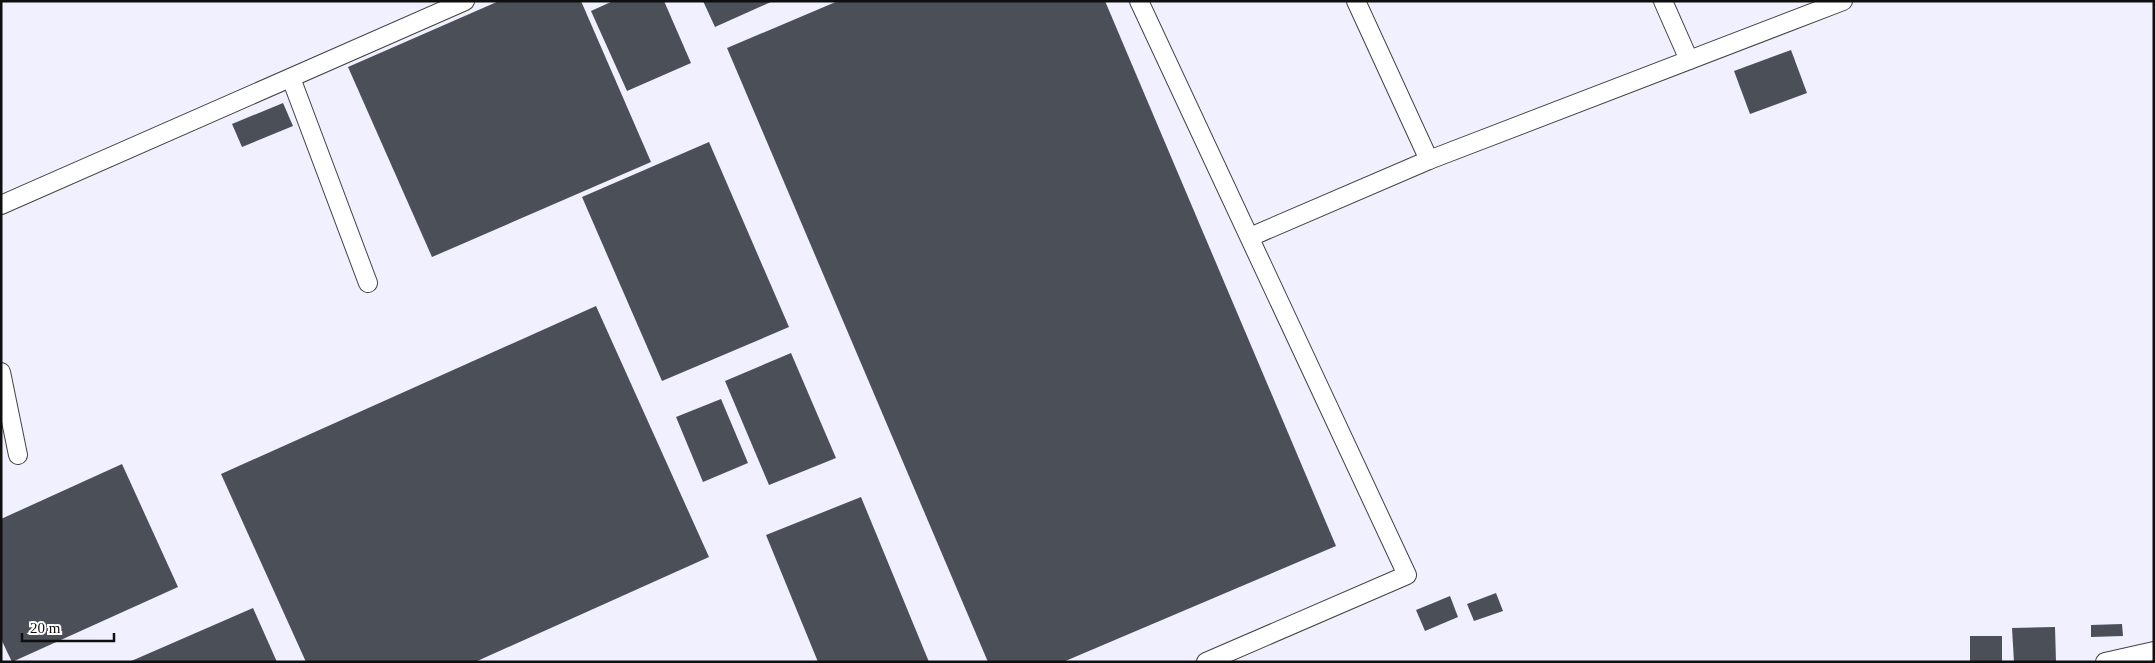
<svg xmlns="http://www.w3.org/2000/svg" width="2155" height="663" font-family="'Times New Roman',serif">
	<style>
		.building { fill: #4b5058 }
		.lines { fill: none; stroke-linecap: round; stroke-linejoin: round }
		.lane-casing { stroke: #424242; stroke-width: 20 }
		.lane { stroke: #fff; stroke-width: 18 }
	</style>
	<rect width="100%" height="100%" fill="#f0f0ff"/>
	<g class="building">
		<path d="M499 1H581L651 162 432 257 348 67Z"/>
		<path d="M613 1H664L691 63 627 91 591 11Z"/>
		<path d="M703 1H773L715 27Z"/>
		<path d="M838 1H1105L1336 546 1063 662H988L727 48Z"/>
		<path d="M1791 50 1807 93 1750 114 1734 71Z"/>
		<path d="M283 103 293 126 242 147 232 124Z"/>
		<path d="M709 142 789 327 662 381 582 197Z"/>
		<path d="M596 306 709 557 475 662H306L221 474Z"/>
		<path d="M791 353 836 458 769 485 725 381Z"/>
		<path d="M721 399 748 463 703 482 676 417Z"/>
		<path d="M122 464 178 587 12 662 1 639V519Z"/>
		<path d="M861 497 929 662H818L766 535Z"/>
		<path d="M1496 593 1503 611 1474 621 1467 604Z"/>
		<path d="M1450 596 1458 617 1425 631 1416 610Z"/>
		<path d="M253 608 277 662H129Z"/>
		<path d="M2122 624 2123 636 2091 637V625Z"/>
		<path d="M2055 627 2056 662H2014L2012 628Z"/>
		<rect x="1970" y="636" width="32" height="26"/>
	</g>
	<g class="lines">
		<defs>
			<g id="lane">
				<path d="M1139 1 1407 575 1206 662"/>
				<path d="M1356 1 1429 160"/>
				<path d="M1663 1 1689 60"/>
				<path d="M291 78 368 283"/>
				<path d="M1 205 465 1"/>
				<path d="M1250 237 1429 160 1843 1"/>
				<path d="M1 372 18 455"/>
				<path d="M2105 662 2154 651"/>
			</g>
		</defs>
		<use href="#lane" class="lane-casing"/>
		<use href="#lane" class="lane"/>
	</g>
	<rect width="2155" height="663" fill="none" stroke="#0f0f0f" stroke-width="5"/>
	<path d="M22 633v8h92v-8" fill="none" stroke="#0f0f0f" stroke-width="2.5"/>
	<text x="30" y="633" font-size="15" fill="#0f0f0f" stroke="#ffffff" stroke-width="4" paint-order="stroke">20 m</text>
</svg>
